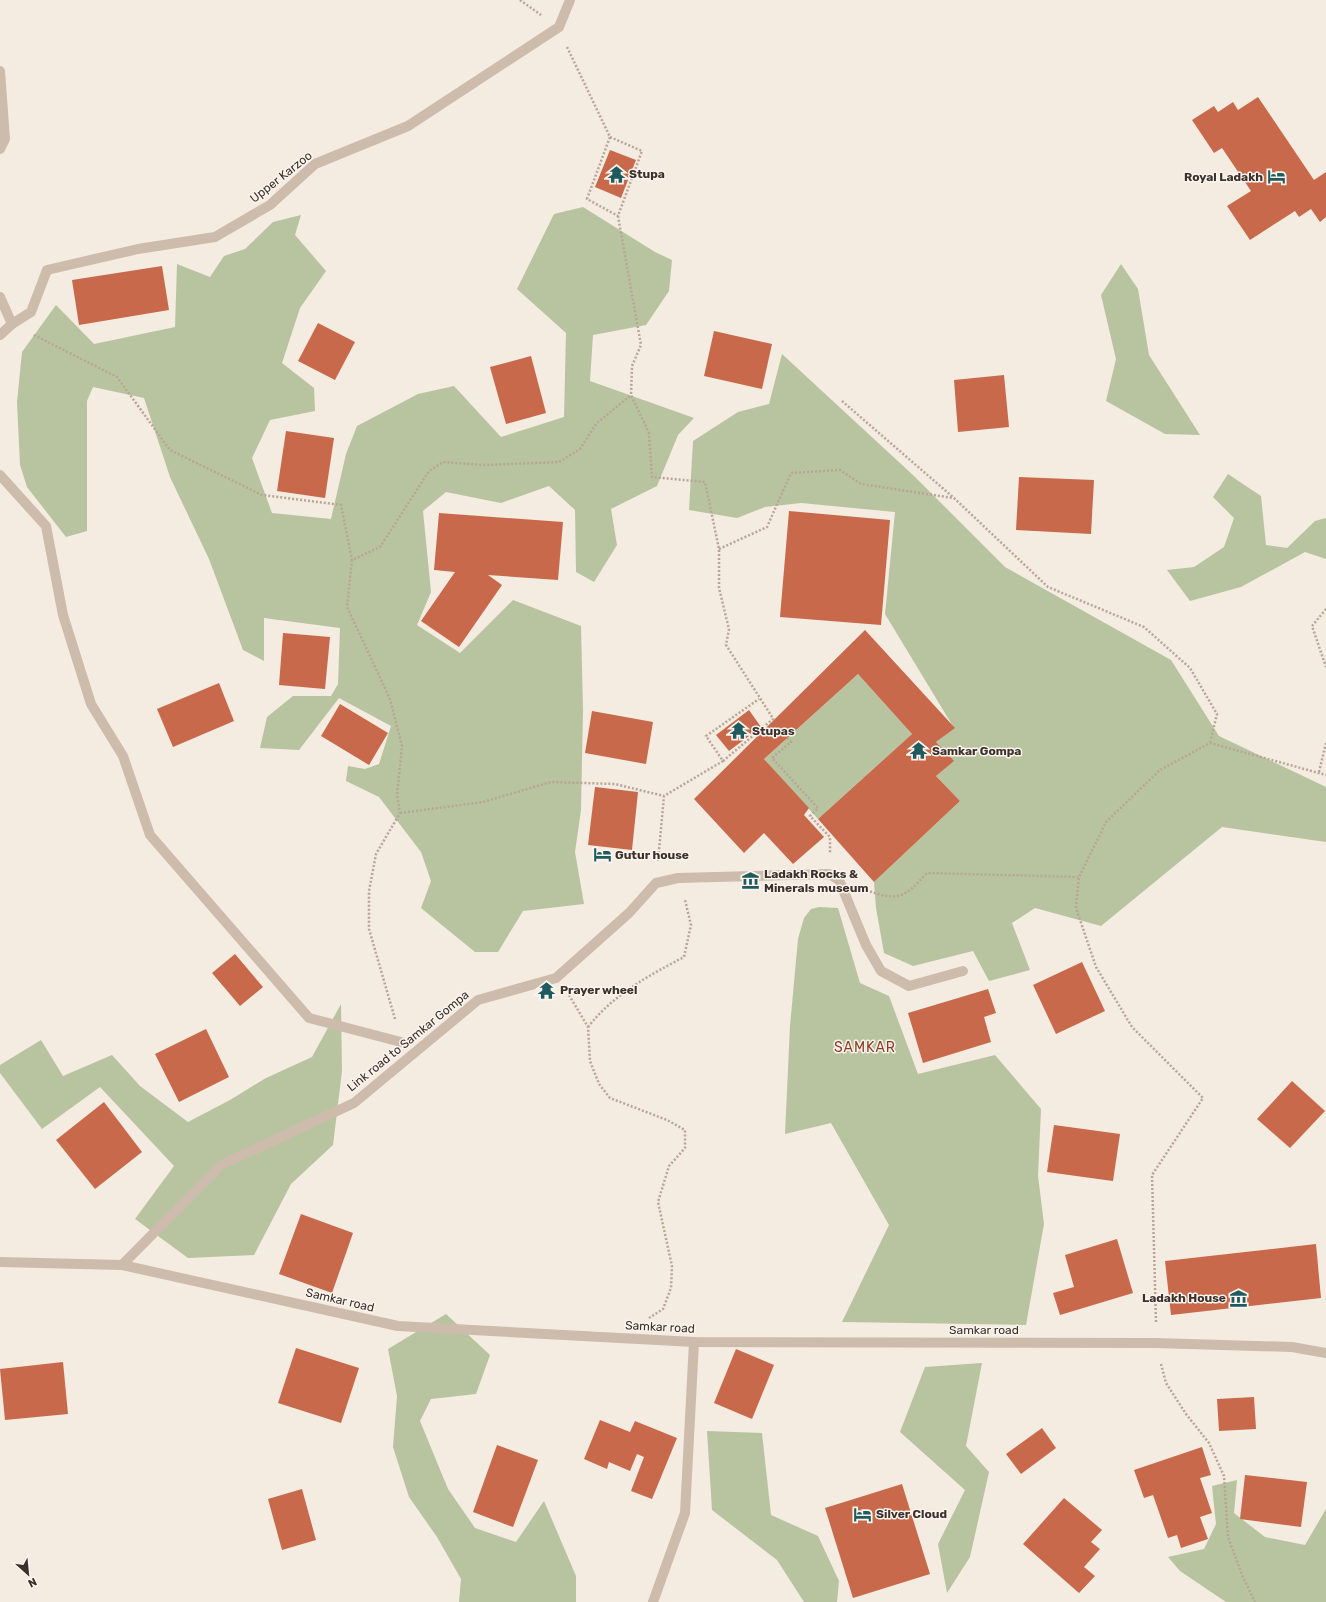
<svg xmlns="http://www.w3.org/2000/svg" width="1326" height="1602" font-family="Rubik,sans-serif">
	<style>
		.green { fill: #b8c4a0 }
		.building { fill: #c8694b }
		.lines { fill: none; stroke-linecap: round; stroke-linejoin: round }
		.path { stroke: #b9a596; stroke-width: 2.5; stroke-dasharray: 2 2; stroke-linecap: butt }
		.minor { stroke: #cdbbac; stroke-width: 10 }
		.labels { text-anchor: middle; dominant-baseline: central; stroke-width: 3; stroke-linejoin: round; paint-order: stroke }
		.poi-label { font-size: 12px; font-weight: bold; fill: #3b302b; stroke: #fbf5ee; text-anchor: start }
		.street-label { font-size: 12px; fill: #3b302b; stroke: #fbf5ee }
		.quarter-label { font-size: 14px; letter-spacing: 1px; fill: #8c3b22; stroke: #fbf5ee }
	</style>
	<rect width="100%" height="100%" fill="#f4ebe1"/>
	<g class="green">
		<path d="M583 207 655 252 672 260 669 291 646 325 593 335 590 381 694 418 678 435 657 486 611 509 617 545 594 582 576 572 575 510 549 486 501 503 446 492 423 511 431 592 417 625 460 653 513 600 581 626 583 710 581 810 575 852 584 904 523 911 498 952H475L421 908 431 881 421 852 379 797 346 781 348 766 365 769 379 764 391 726 339 698 299 750 260 748 267 717 293 696H331L338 684 340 628 264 618V661L243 650 209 559 170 477 144 398 93 387 87 401V531L66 537 27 487 20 465 17 402 22 352 56 305 94 344 175 327 177 264 210 277 224 256 245 249 273 222 301 215 295 235 326 271 300 308 282 363 314 388 315 411 270 420 252 458 272 513 331 519 346 454 357 426 418 394 454 386 501 437 564 417 566 333 517 289 554 214Z"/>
		<path d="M1121 264 1138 289 1149 355 1200 435 1165 434 1106 401 1116 359 1101 295Z"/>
		<path d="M782 354 914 476 1005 567 1171 660 1219 736 1326 787V842L1222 827 1101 926 1035 908 1012 923 1030 970 989 981 973 951 913 966 884 953 876 908 874 882 960 801 936 776 953 761 936 742 954 728 885 614 895 512 801 503 765 507 737 518 689 510 693 441 738 412 769 404Z"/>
		<path d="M1228 474 1261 496 1266 545 1287 548 1315 521 1326 518V559L1305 552 1241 587 1190 601 1167 570 1194 567 1224 547 1234 518 1213 497Z"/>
		<path d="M858 674 912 734 818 819 764 759Z"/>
		<path d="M819 907 838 908 860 983 889 996 918 1074 995 1055 1041 1109 1038 1176 1044 1224 1026 1325 842 1322 889 1225 831 1123 785 1134 790 1026 798 939 804 918 811 909Z"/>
		<path d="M341 1004 342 1071 333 1145 291 1184 254 1255 188 1258 135 1219 174 1166 100 1087 42 1129 0 1073V1065L41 1040 63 1076 112 1055 140 1086 188 1122 230 1100 266 1078 312 1057Z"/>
		<path d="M446 1314 490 1355 476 1394 431 1399 420 1421 448 1489 475 1528 516 1542 544 1501 576 1576V1602H459L461 1579 437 1537 409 1497 393 1447 397 1396 388 1349Z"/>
		<path d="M982 1363 966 1446 989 1472 970 1557 947 1593 938 1544 965 1490 900 1432 925 1367Z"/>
		<path d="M707 1431 762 1433 771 1515 818 1536 839 1581 837 1602H804L777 1560 712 1510Z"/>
		<path d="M1237 1480 1234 1513 1265 1537 1305 1545 1326 1509V1602H1226L1180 1571 1168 1557 1204 1549 1216 1524 1212 1486Z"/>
	</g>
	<g class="building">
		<path d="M1258 97 1314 180 1326 172V217L1320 222 1311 209 1299 217 1295 211 1250 240 1227 206 1251 191 1222 148 1214 153 1192 120 1214 106 1218 112 1233 102 1238 110Z"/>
		<path d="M610 150 636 160 621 198 595 187Z"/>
		<path d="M162 266 169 310 79 325 72 280Z"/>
		<path d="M318 323 355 342 335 380 298 361Z"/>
		<path d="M714 331 772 344 762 389 704 376Z"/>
		<path d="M531 356 546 413 506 424 490 367Z"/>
		<path d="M1004 375 1009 427 958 432 954 380Z"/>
		<path d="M286 431 334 438 325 498 277 491Z"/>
		<path d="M1019 477 1094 480 1091 534 1016 530Z"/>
		<path d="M789 511 890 520 881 625 780 617Z"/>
		<path d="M439 513 563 522 558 580 488 575 502 585 459 647 421 621 455 572 434 570Z"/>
		<path d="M865 630 955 728 936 742 954 761 936 776 960 801 874 882 818 819 912 734 858 674 764 759 809 808 804 815 824 837 793 864 764 833 744 853 694 799Z"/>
		<path d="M283 633 330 637 325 689 279 685Z"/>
		<path d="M219 683 234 721 173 747 157 709Z"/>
		<path d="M340 704 388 733 369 765 321 736Z"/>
		<path d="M749 710 761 727 729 751 716 735Z"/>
		<path d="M592 711 653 722 646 764 585 753Z"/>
		<path d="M595 787 638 792 632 850 588 845Z"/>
		<path d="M235 954 263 987 240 1006 212 973Z"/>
		<path d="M1082 962 1105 1011 1056 1034 1033 985Z"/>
		<path d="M988 989 996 1013 984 1017 991 1042 923 1063 908 1013Z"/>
		<path d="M206 1029 229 1077 179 1102 155 1054Z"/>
		<path d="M1292 1081 1325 1111 1290 1148 1257 1119Z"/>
		<path d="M104 1102 142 1152 95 1189 56 1140Z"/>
		<path d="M1054 1125 1120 1134 1113 1181 1047 1172Z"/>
		<path d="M301 1214 353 1233 332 1293 279 1274Z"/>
		<path d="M1117 1239 1133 1293 1060 1315 1053 1293 1074 1287 1065 1255Z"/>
		<path d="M1316 1244 1321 1298 1171 1315 1165 1261Z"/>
		<path d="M296 1348 359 1368 341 1423 278 1403Z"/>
		<path d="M736 1349 774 1365 752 1419 714 1403Z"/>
		<path d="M63 1362 68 1414 5 1420 0 1369Z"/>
		<path d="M1254 1397 1256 1429 1219 1431 1217 1399Z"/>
		<path d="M600 1420 630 1432 635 1421 677 1438 652 1499 631 1491 644 1457 637 1454 630 1471 609 1462 607 1469 584 1459Z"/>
		<path d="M1042 1428 1056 1448 1021 1474 1006 1454Z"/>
		<path d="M497 1445 538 1460 513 1527 473 1512Z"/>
		<path d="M1202 1447 1211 1475 1200 1478 1212 1513 1200 1517 1208 1539 1181 1548 1177 1535 1168 1538 1153 1495 1144 1498 1134 1470Z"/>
		<path d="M1245 1475 1307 1482 1301 1527 1240 1519Z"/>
		<path d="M902 1484 930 1574 853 1598 825 1508Z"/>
		<path d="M302 1489 316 1540 282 1550 268 1499Z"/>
		<path d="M1064 1498 1102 1530 1091 1542 1100 1549 1084 1567 1095 1576 1079 1593 1023 1544Z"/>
	</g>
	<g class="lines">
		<g class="path">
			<path d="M520 0 541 15"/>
			<path d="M567 47 610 137 587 199 618 216"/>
			<path d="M610 137 642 151 618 216 641 345 632 366 631 395 649 433 652 477 705 482 719 549V588L729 629 726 645 774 720"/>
			<path d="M34 335 117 377 170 450 262 495 341 505 352 560"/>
			<path d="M842 401 954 498 1048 587 1144 627 1190 668 1217 714 1210 743"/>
			<path d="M719 549 767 527 791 473 840 470 861 484 953 498"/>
			<path d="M1326 609 1312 626 1326 667"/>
			<path d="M787 738 791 742 772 758 818 808 810 816 830 837V853"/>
			<path d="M723 761 773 719"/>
			<path d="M1319 772 1326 743"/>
			<path d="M400 813 483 802 551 782 615 784 664 796"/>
			<path d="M658 861 664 796 723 761 706 736 759 699"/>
			<path d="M866 890C899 902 904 898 927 873L1079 877"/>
			<path d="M569 995 588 1027 590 1061 599 1084 610 1098 667 1120 685 1130V1148L669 1166 658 1202 672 1266 671 1288 663 1309 649 1318"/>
			<path d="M395 1019 369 929V891L376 854 400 813 397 795 402 746 390 699 347 607 352 560 380 547 429 471 443 462 484 465 559 462 580 449 596 424 631 395"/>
			<path d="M588 1027C614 994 648 976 684 957L691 925 685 900"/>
			<path d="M1156 1322 1152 1175 1203 1098 1132 1027 1096 967 1076 908 1079 877 1106 822 1160 770 1210 743 1326 775"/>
			<path d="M1161 1364 1166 1383 1186 1414 1209 1443 1224 1476 1228 1537 1242 1575 1255 1602"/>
		</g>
		<g class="minor">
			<path d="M0 71 5 139 0 149"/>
			<path d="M0 297 12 324"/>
			<path d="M0 335 12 324 31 312 47 270 138 249 215 237 270 205 315 164 408 126 559 27 570 0"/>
			<path d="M0 475 46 526 63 615 91 704 123 756 150 835 309 1018 401 1042"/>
			<path d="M0 1262 122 1265 398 1326 694 1342 1156 1343 1292 1347 1326 1353"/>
			<path d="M122 1265 221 1165 354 1103 478 1000 556 978 629 913 656 883 678 878 829 874 839 880 866 945 881 971 909 986 963 971"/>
			<path d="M653 1602 685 1513 694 1342"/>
		</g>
	</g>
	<defs>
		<symbol id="temple-bare" viewBox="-9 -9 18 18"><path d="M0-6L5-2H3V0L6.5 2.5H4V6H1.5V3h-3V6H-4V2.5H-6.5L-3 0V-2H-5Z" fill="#1f5a5e" stroke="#fbf5ee" stroke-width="2.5" paint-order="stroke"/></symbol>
		<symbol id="hotel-bare" viewBox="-9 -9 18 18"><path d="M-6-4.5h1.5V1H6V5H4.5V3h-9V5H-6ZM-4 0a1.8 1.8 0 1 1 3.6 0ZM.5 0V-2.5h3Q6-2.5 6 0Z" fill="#1f5a5e" stroke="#fbf5ee" stroke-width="2.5" paint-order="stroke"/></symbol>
		<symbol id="museum-bare" viewBox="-9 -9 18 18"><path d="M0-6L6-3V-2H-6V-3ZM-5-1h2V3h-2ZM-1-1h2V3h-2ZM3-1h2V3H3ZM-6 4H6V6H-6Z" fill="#1f5a5e" stroke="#fbf5ee" stroke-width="2.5" paint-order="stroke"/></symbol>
	</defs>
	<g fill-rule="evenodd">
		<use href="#temple-bare" x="604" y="162" width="25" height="25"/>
		<use href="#hotel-bare" x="1264" y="164" width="25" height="25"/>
		<use href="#temple-bare" x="726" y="718" width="25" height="25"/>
		<use href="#temple-bare" x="906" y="738" width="25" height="25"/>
		<use href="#hotel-bare" x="590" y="842" width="25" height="25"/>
		<use href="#museum-bare" x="738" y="868" width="25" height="25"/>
		<use href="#temple-bare" x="534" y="978" width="25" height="25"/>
		<use href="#museum-bare" x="1226" y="1286" width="25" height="25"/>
		<use href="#hotel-bare" x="850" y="1502" width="25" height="25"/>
	</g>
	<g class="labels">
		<g class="poi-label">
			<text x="629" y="174">Stupa</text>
			<text x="1263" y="177" text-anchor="end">Royal Ladakh</text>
			<text x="752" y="731">Stupas</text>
			<text x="932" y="751">Samkar Gompa</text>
			<text x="615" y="855">Gutur house</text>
			<text x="764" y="874">Ladakh Rocks &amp;<tspan x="764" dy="14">Minerals museum</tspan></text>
			<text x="560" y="990">Prayer wheel</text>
			<text x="1226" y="1298" text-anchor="end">Ladakh House</text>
			<text x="876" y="1514">Silver Cloud</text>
		</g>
		<g class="street-label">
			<text transform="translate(281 177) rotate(-38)">Upper Karzoo</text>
			<text transform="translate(408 1041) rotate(-39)">Link road to Samkar Gompa</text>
			<text transform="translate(340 1300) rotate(13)">Samkar road</text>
			<text transform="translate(660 1327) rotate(3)">Samkar road</text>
			<text x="984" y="1330">Samkar road</text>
		</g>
		<g class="quarter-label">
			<text x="865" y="1047">SAMKAR</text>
		</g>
	</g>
	<g transform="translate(28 1574) rotate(153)" stroke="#fbf5ee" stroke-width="3" paint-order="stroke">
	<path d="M0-3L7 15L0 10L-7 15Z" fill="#3b302b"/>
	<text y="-6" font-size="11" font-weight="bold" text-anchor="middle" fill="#3b302b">N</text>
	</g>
</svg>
